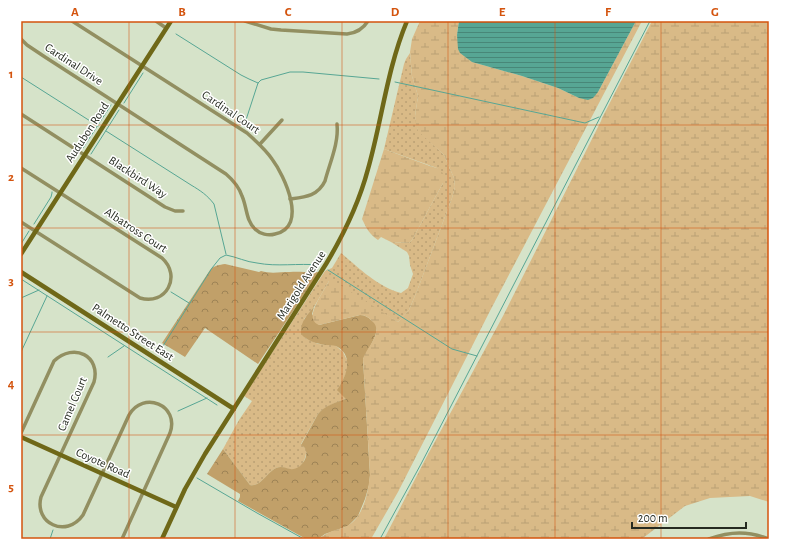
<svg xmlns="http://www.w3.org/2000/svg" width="790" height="560" font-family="'Alegreya Sans',sans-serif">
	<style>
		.grass { fill: url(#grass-dots) }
		.forest { fill: url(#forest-crowns) }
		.wetland { fill: url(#wetland-marsh) }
		.water { fill: url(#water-rules) }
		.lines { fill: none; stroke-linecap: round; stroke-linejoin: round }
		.stream { stroke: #57a694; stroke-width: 1 }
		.street { stroke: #928f61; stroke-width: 3.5 }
		.secondary { stroke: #6f6818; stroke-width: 4.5 }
		.grid { fill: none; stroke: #d4540e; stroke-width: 1; stroke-opacity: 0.55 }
		.labels { text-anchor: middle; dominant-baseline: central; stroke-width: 3; stroke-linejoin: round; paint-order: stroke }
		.street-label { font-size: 12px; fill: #252a20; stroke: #fff }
		.neatline { fill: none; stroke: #d4540e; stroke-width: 1.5 }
		.grid-label { font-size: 13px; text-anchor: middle; font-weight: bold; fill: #d4540e }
	</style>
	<defs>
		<pattern id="grass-dots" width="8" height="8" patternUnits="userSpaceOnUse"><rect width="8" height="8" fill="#d9ba87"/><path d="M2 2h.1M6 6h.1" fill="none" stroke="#baa074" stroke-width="1.8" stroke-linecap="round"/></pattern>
		<pattern id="forest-crowns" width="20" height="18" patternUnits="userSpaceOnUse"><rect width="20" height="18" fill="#c1a069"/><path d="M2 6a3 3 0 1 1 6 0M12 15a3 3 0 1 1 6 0" fill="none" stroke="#9d8356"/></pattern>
		<pattern id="wetland-marsh" width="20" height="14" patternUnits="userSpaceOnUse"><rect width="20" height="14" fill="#d9ba87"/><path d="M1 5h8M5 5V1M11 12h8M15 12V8" fill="none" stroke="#baa074"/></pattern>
		<pattern id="water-rules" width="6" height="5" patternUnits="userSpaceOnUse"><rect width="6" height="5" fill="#57a694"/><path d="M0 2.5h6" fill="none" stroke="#488778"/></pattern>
	</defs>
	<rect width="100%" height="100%" fill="#d6e3c9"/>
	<path class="grass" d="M410 53 412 76 418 96 415 116 418 130 444 155 454 178 455 187 452 198 417 291 409 310 398 322 329 281 314 307 304 319 305 338 318 344 335 345 343 352 348 362 347 371 342 383 346 399C337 402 325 406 318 414L301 444 306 449C307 457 302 470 292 470 286 469 282 466 276 468 267 472 261 487 250 485L223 449 239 420 252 401 244 396 325 271 332 268 341 253C359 268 378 287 401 293L408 288 413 274 410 265 409 256 407 252 391 242 409 243 412 240 443 183 437 168 384 149 404 64 406 59Z"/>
	<g class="forest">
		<path d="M225 264 259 272 261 271C271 274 279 272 290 272 300 271 308 273 319 272L258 364 205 328 185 357 162 343 210 270C215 265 219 265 225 264Z"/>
		<path d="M314 307 312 314 319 325 360 315C365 315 368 317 371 320 373 321 375 323 376 324 380 333 367 351 363 359L370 475 369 485 365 499 358 516 348 526 325 534 318 539H306L238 501 240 497V494L207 474 223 449 250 485C261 487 267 472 276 468 286 464 289 474 300 466 303 463 306 459 306 455 307 450 305 447 301 445L318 414C324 406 336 402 346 399L337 390C346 377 355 356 336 346 333 345 329 345 326 345 317 344 307 341 301 334 300 322 307 315 314 307Z"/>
	</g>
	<g class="wetland">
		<path d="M420 21H459L457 35 472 62 522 76 558 88 579 98 598 92 636 21H642L491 309 398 492 371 539H318C324 535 329 532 335 530 339 529 344 528 347 526 364 517 368 492 370 475L363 359C365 349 384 333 373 322 369 318 366 315 360 315L319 325C316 324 314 322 313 319 310 310 325 289 329 281L331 279 398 322 409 310 417 291 452 198 455 187 454 178 444 155 418 131 416 124 415 116 418 96 412 76 410 52 412 39Z"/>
		<path d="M652 21H769V502L750 496 710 498 685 506 647 535 641 539H384L426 458 503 316 601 121 602 118Z"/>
		<path d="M384 149 430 166 437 168 443 173V183L412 240 409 243 391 242 381 237 378 240C369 234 367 229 362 219Z"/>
	</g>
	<path class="water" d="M459 21H636L598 92 593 98 588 100 579 98 558 88 522 76 472 62 460 53 458 49 457 35Z"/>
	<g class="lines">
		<g class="stream">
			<path d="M176 34 241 75 249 79 258 83"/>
			<path d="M21 77 98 126"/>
			<path d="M395 82 585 123 599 117"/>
			<path d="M124 103 143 73"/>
			<path d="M244 126 258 83 261 80 290 72H303L379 79"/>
			<path d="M106 131 191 185C201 191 207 195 214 204L226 254"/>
			<path d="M83 148 111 105"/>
			<path d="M91 154 119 110"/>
			<path d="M34 224 51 197 52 193V192"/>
			<path d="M21 244 29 231"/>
			<path d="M328 270 452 349 477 356"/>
			<path d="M21 279 217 405"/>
			<path d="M171 292 189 303"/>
			<path d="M21 298 39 290"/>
			<path d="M163 346 212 268 220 258 226 255C237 257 246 262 257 263 277 267 298 263 319 265"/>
			<path d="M21 352 47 296"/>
			<path d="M108 357 124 346"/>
			<path d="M178 411 207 398"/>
			<path d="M197 478 257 513 304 539"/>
			<path d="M50 539 53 530"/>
			<path d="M380 539 421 464 650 21"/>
		</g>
		<g class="street">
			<path d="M156 21 166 28"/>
			<path d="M245 21 271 29 281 30 347 34C357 33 363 29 368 21"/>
			<path d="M21 39 27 45 45 57 226 174C233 180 239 187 242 196 247 207 246 221 255 229 260 234 268 236 275 234 309 227 284 175 272 159 265 149 256 141 247 133L72 21"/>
			<path d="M21 114 165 207 175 211H183"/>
			<path d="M260 144 282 120"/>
			<path d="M21 168 162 258C182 276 166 306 140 298L21 222"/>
			<path d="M290 199C305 197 318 196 325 181 330 162 339 143 337 124"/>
			<path d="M21 433 54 361C74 342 101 356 94 382L41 497C34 523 66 539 83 515L129 415C143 390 180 405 170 433L122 539"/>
			<path d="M709 539C731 531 748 531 769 539"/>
		</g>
		<g class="secondary">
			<path d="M21 254 171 21"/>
			<path d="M21 272 234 409"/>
			<path d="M21 437 176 507"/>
			<path d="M162 539 185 489 205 454 326 264C344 234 359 203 368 169 382 120 387 69 407 21"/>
		</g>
	</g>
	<path class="grid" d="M129 21V539M235 21V539M342 21V539M448 21V539M555 21V539M661 21V539M21 125H769M21 228H769M21 332H769M21 435H769"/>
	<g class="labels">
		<g class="street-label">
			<text transform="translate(74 64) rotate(33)">Cardinal Drive</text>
			<text transform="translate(231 112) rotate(34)">Cardinal Court</text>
			<text transform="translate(87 132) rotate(-57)">Audubon Road</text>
			<text transform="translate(138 177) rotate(33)">Blackbird Way</text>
			<text transform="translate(136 230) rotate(33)">Albatross Court</text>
			<text transform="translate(301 285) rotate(-57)">Marigold Avenue</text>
			<text transform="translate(133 332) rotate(33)">Palmetto Street East</text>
			<text transform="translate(72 404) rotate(-67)">Camel Court</text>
			<text transform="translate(103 463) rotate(24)">Coyote Road</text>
		</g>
	</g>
	<rect width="790" height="560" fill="none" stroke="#ffffff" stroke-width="44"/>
	<path d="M632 522v6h114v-6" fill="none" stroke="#252a20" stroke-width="2"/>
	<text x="638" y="522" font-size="12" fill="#252a20" stroke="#ffffff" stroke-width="3" paint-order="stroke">200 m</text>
	<rect x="22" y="22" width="746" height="516" class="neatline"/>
	<g class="grid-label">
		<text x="75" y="16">A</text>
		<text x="182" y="16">B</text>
		<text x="288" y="16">C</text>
		<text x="395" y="16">D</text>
		<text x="502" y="16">E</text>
		<text x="608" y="16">F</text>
		<text x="715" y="16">G</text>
		<text x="11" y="78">1</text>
		<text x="11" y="181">2</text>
		<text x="11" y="285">3</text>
		<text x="11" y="388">4</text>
		<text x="11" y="491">5</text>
	</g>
</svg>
